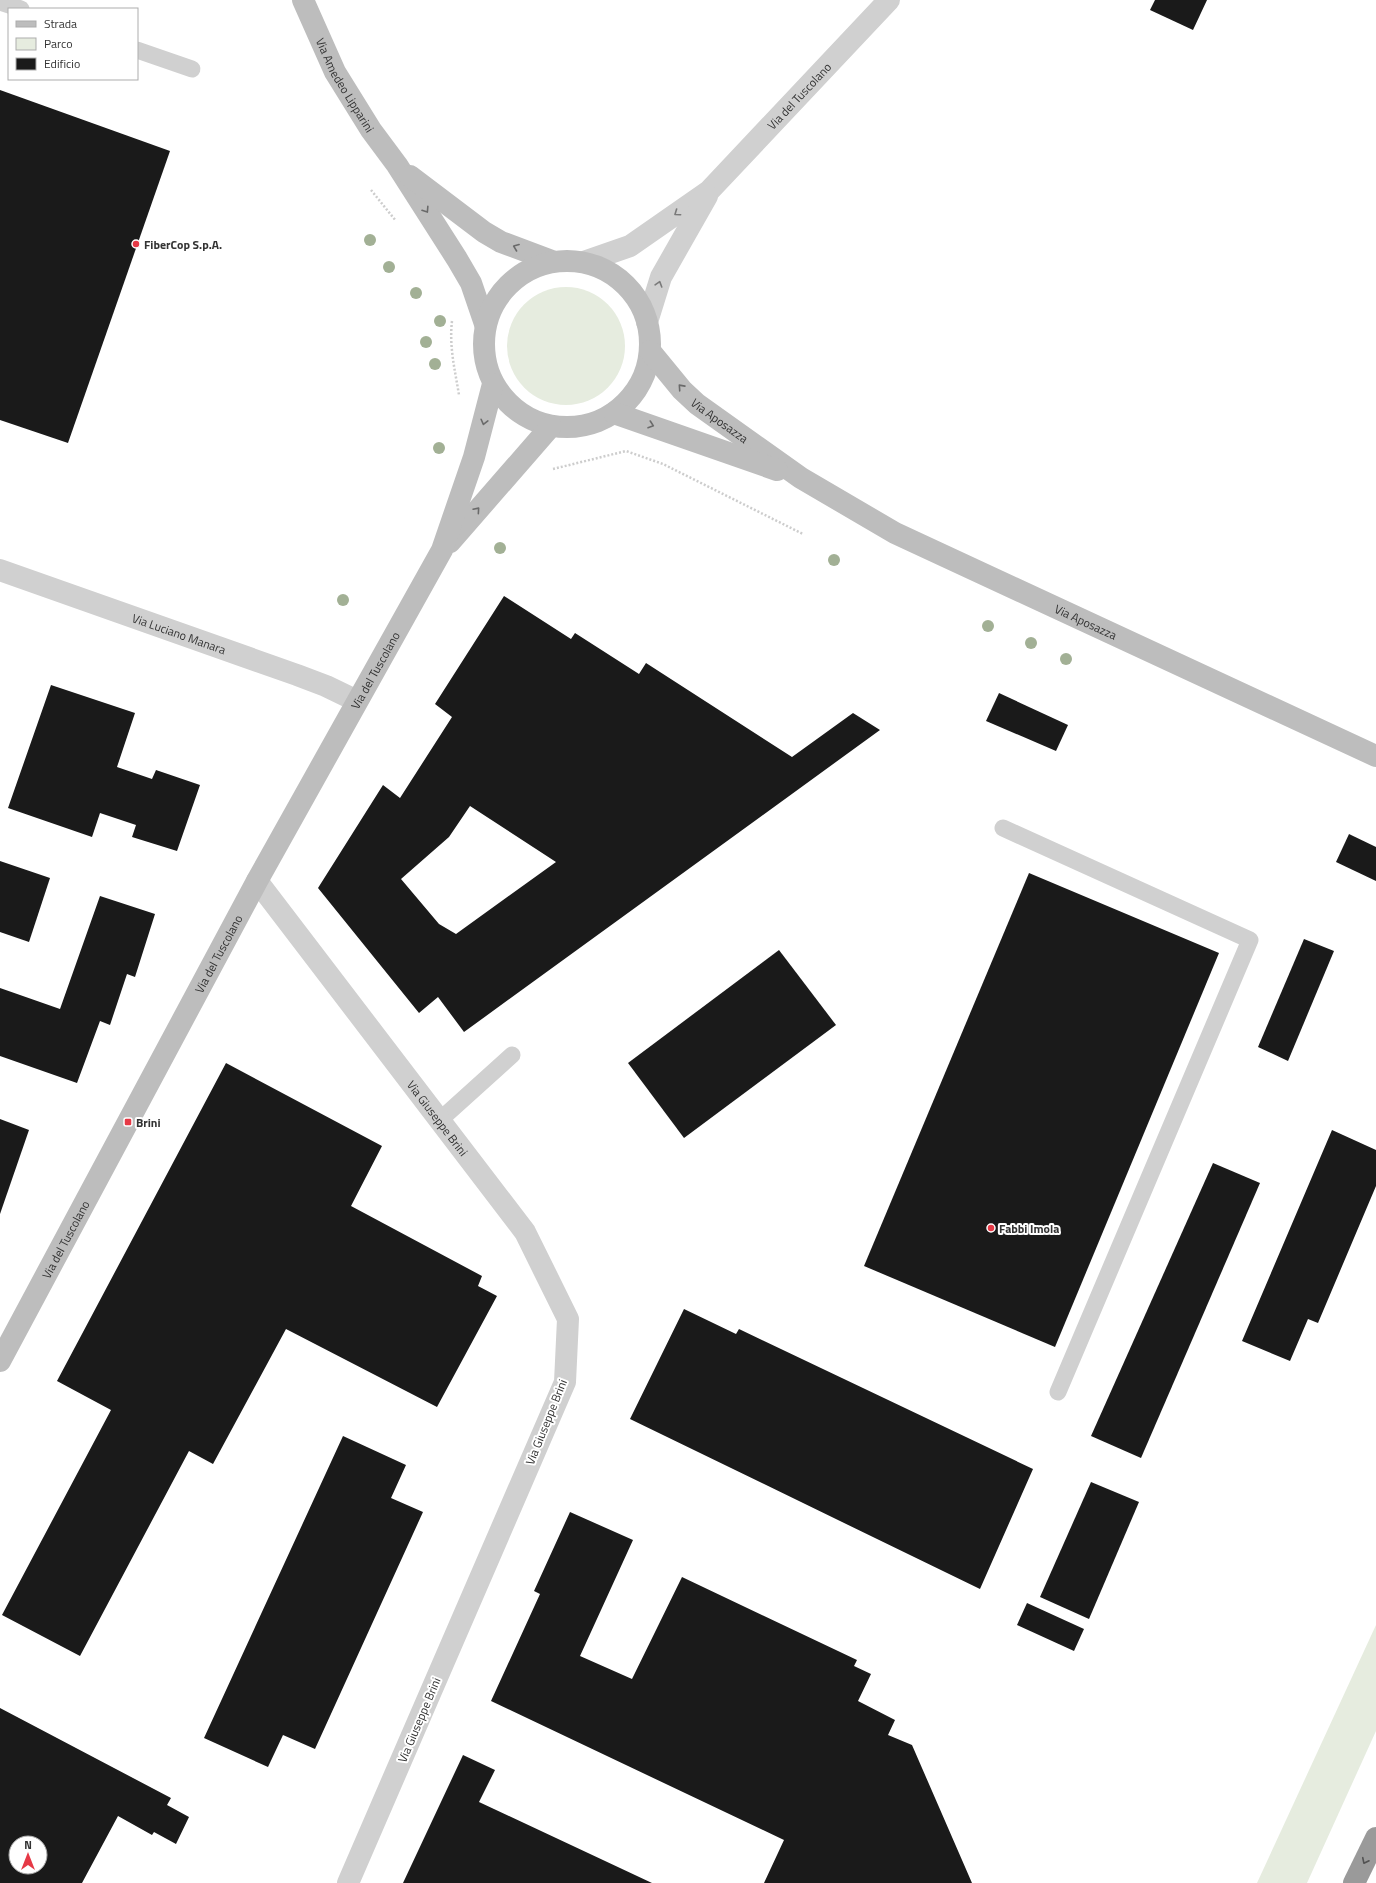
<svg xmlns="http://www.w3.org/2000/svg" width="1376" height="1883" font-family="'Titillium Web',sans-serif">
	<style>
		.green { fill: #e6ecdf }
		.building { fill: #1a1a1a; fill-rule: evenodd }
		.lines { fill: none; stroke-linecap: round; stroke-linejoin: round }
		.path { stroke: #cdcdcd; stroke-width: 2.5; stroke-dasharray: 2 2; stroke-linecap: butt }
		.lane { stroke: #d0d0d0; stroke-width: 17 }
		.street { stroke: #d0d0d0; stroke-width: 22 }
		.secondary { stroke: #bdbdbd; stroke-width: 22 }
		.highway { stroke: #9a9a9a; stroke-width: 22 }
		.tree { fill: #a2b095 }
		.oneway { stroke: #6a6a6a }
		.oneway2 { stroke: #7a7a7a }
		.oneway3 { stroke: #525252 }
		.poi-dot { fill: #e63946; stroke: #fff; stroke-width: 1.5 }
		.labels { text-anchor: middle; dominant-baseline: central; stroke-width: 4; stroke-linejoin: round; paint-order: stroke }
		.street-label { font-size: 12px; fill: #333; stroke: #fff }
		.poi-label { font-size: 12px; font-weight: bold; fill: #333; stroke: #fff; text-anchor: start }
	</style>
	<rect width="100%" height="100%" fill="#fff"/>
	<g class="green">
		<circle cx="566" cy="346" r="59"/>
		<path d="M1376 1625V1731L1307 1883H1257Z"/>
	</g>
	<g class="building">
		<path d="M1155 0H1207L1193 30 1150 10Z"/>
		<path d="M0 90 170 151 68 443 0 420Z"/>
		<path d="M504 596 571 639 575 633 639 674 646 663 792 757 853 713 880 730 464 1032 438 997 419 1013 318 888 383 785 400 798 452 717 435 704ZM470 806 556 862 456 934 439 924 401 879 449 837Z"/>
		<path d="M51 685 135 713 117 767 152 779 156 770 200 785 177 851 132 837 136 825 100 813 92 837 8 808Z"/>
		<path d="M999 693 1068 725 1056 751 986 721Z"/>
		<path d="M1349 834 1376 847V881L1336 862Z"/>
		<path d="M0 861 50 878 29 942 0 932Z"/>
		<path d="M1029 873 1219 953 1055 1347 864 1266Z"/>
		<path d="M100 896 155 914 135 977 127 974 110 1025 100 1021 77 1083 0 1056V988L60 1009Z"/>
		<path d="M1304 939 1334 951 1288 1061 1258 1047Z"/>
		<path d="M779 950 836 1025 684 1138 628 1063Z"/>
		<path d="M226 1063 382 1146 351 1206 482 1276 478 1286 497 1296 437 1407 286 1329 213 1464 189 1451 80 1656 2 1615 111 1410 57 1381Z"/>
		<path d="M0 1119 29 1130 0 1214Z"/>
		<path d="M1332 1130 1376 1150V1186L1318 1323 1308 1319 1290 1361 1242 1341Z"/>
		<path d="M1213 1163 1260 1183 1141 1458 1091 1436Z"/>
		<path d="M684 1309 736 1334 739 1329 1033 1469 980 1589 630 1419Z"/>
		<path d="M343 1436 406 1465 391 1498 423 1512 315 1749 283 1735 268 1767 204 1738Z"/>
		<path d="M1091 1482 1139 1502 1089 1619 1040 1597Z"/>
		<path d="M570 1512 633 1540 580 1656 632 1679 682 1577 857 1660 854 1666 871 1674 858 1701 895 1720 888 1735 912 1745 972 1883H764L784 1840 491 1701 540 1594 534 1591Z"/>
		<path d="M1027 1603 1084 1629 1074 1651 1017 1625Z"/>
		<path d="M0 1708 171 1798 167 1805 189 1817 176 1844 154 1832 152 1835 118 1816 82 1883H0ZM16 1843H40V1867H16Z"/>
		<path d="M463 1755 495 1770 479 1802 652 1883H403Z"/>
	</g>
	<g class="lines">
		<g class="path">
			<path d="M371 190 396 221"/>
			<path d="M452 321C449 347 455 370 459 395"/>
			<path d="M553 469 626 451 663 464 803 534"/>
		</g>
		<g class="lane">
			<path d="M0 2 21 9"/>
			<path d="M137 50 192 69"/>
			<path d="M1003 828 1250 940 1058 1392"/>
			<path d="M440 1120 512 1055"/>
		</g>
		<g class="street">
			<path id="s1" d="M584 262 630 246 709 191 889 0"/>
			<path d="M647 322 661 277 707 196"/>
			<path id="s2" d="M0 570 297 675 326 686 357 701"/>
			<path id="s3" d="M257 881 525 1232 568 1319 565 1382 348 1883"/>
		</g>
		<g class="secondary">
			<path id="s4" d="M303 0 335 72 371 130 397 165 457 259 471 283 485 324"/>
			<path d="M410 176 484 232 501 242 552 261"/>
			<circle cx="567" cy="344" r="83"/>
			<path id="s5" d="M650 351 682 390 697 404 801 478 895 533 1376 756"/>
			<path d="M614 413 777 470"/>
			<path d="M450 542 551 426"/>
			<path id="s6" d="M0 1361 257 881 442 550 474 457 493 384"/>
		</g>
		<path class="highway" d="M1354 1883 1376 1838"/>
	</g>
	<g class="tree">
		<circle cx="370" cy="240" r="6"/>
		<circle cx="389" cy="267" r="6"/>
		<circle cx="416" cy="293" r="6"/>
		<circle cx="440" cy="321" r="6"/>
		<circle cx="426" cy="342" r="6"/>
		<circle cx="435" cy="364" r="6"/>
		<circle cx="439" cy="448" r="6"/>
		<circle cx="500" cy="548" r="6"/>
		<circle cx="834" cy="560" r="6"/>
		<circle cx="343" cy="600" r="6"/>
		<circle cx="988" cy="626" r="6"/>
		<circle cx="1031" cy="643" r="6"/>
		<circle cx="1066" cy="659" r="6"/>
	</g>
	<defs><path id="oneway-chevron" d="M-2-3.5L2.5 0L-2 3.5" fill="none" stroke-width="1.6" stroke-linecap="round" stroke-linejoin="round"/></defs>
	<g class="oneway">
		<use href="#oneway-chevron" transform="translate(426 210) rotate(57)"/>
		<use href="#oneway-chevron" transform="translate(516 247) rotate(-159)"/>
		<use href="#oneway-chevron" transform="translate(681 387) rotate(-132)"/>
		<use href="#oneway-chevron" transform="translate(484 422) rotate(104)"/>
		<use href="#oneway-chevron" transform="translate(651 425) rotate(19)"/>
		<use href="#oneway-chevron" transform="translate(477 510) rotate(-49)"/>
	</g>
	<g class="oneway2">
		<use href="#oneway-chevron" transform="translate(677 213) rotate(145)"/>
		<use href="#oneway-chevron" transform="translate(659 284) rotate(-73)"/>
	</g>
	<use class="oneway3" href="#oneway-chevron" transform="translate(1365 1861) rotate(116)"/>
	<g class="poi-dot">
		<circle cx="136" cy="244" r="4"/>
		<rect x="124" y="1118" width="8" height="8" rx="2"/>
		<circle cx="991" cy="1228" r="4"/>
	</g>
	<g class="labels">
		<g class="street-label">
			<text stroke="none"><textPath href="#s4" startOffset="95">Via Amedeo Lipparini</textPath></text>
			<text stroke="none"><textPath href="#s1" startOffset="276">Via del Tuscolano</textPath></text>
			<text stroke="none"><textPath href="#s5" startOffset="99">Via Aposazza</textPath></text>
			<text stroke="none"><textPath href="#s5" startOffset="518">Via Aposazza</textPath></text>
			<text stroke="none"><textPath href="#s2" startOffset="190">Via Luciano Manara</textPath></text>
			<text stroke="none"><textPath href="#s6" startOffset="786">Via del Tuscolano</textPath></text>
			<text stroke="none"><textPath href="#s6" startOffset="462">Via del Tuscolano</textPath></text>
			<text stroke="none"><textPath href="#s3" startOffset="298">Via Giuseppe Brini</textPath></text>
			<text stroke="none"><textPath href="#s6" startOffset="138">Via del Tuscolano</textPath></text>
			<text transform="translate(546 1422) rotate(-68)">Via Giuseppe Brini</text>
			<text transform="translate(419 1720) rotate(-67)">Via Giuseppe Brini</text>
		</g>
		<g class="poi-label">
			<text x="144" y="244">FiberCop S.p.A.</text>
			<text x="136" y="1122">Brini</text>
			<text x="999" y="1228">Fabbi Imola</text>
		</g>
	</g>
	<rect x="8" y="8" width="130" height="72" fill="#ffffff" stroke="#adadad"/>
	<rect x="16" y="21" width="20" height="6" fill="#bdbdbd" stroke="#adadad"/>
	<text x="44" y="28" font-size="12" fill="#333333">Strada</text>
	<rect x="16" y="38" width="20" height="12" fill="#e6ecdf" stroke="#adadad"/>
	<text x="44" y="48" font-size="12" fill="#333333">Parco</text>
	<rect x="16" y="58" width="20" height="12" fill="#1a1a1a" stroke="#adadad"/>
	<text x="44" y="68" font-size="12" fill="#333333">Edificio</text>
	<g transform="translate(28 1855)"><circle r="19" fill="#ffffff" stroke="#adadad"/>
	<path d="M0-3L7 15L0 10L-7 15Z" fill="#e63946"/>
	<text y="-6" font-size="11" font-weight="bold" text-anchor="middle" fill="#333333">N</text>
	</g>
</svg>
